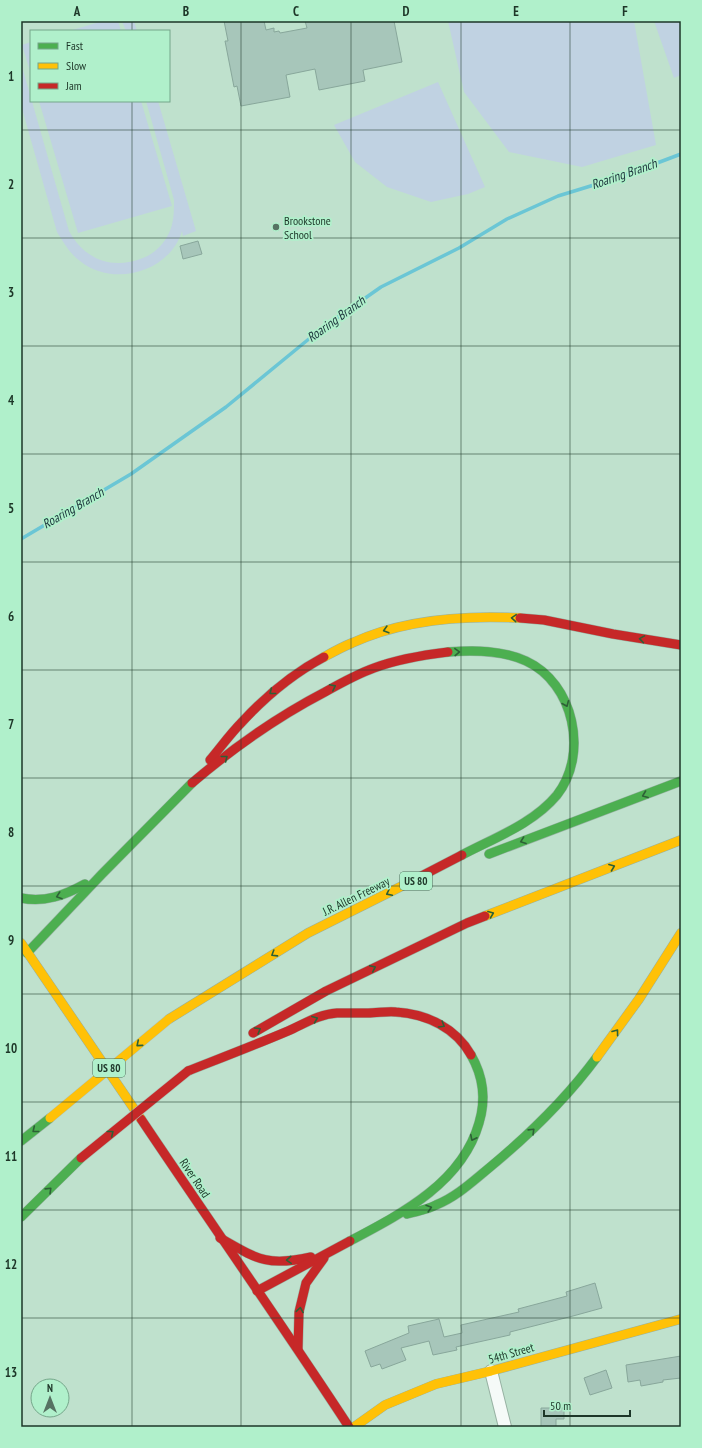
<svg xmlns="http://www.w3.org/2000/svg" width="702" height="1448" font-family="'PT Sans Narrow',sans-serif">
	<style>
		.green { fill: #c0d2e2 }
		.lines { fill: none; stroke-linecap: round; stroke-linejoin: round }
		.stream { stroke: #6bc6d5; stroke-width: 3.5 }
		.building { fill: #a7c6ba; stroke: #88a79b }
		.street-casing { stroke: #96b1a2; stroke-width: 14 }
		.fast-casing { stroke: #96b1a2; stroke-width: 10 }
		.slow-casing { stroke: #96b1a2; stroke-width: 10 }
		.jam-casing { stroke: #96b1a2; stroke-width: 10 }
		.street { stroke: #f5faf8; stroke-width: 12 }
		.fast { stroke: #4caf50; stroke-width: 9 }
		.slow { stroke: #ffc107; stroke-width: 9 }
		.jam { stroke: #c62828; stroke-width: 9 }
		.slow-bridge-casing { stroke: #afc1b6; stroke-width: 10; stroke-linecap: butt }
		.jam-bridge-casing { stroke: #afc1b6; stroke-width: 10; stroke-linecap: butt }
		.slow-bridge { stroke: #ffc107; stroke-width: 9 }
		.jam-bridge { stroke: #c62828; stroke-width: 9 }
		.oneway { stroke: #2d6036 }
		.grid { fill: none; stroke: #1d3628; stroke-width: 1; stroke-opacity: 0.55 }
		.poi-dot { fill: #567262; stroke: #b0f0cb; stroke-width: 1.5 }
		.labels { text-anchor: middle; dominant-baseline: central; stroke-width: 3.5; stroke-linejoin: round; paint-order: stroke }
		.shield { fill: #b0f0cb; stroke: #496e59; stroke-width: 1 }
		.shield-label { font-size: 11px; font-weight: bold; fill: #1d3628 }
		.poi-label { font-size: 12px; fill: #1d3628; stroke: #b0f0cb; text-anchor: start }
		.street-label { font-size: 12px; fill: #1d3628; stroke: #b0f0cb }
		.water-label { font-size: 13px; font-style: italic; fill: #1a333a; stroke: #b0f0cb }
		.neatline { fill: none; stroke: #1d3628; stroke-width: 1.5 }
		.grid-label { font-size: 13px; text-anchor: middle; font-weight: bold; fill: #1d3628 }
	</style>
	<rect width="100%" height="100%" fill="#bfe1cd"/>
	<g class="green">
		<path d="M103 21H118L121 31H69Z"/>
		<path d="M122 21H134L137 31H126Z"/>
		<path d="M448 21H634L656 145 582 167 509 152 464 92Z"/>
		<path d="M654 21H681V75L674 78Z"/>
		<path d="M31 42V74L22 45Z"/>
		<path d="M21 63 69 231C85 260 112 270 143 258 154 254 164 244 169 233 174 223 174 211 174 200L146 101H158L196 231 183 236 182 231C170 272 113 288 80 261 70 254 64 243 57 232L21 105Z"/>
		<path d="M438 82 485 187 468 194 431 202 387 187 355 162 334 125Z"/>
		<path d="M39 101H141L172 206 78 233Z"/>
	</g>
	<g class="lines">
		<path class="stream" d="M21 539 131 474 226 407 321 329 381 287 459 248 507 219 558 196 620 177 681 154"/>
	</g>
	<g class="building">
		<path d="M224 21H264L266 30 274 28V32L279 31 280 33 307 28 305 21H394L402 62 363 70 365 81 319 90 315 69 286 75 290 97 241 106 237 86 234 87 225 41H228Z"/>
		<path d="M198 241 202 254 183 259 180 246Z"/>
		<path d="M595 1283 602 1308 573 1316 510 1332V1335L456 1347 457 1350 433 1355 429 1341 401 1348 406 1360 382 1369 380 1364 371 1367 365 1351 409 1333 408 1326 439 1319 444 1337 462 1333 461 1325 519 1312 518 1309 567 1296 566 1292Z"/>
		<path d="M681 1356V1378L663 1380V1382L641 1386 640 1380 628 1382 626 1365Z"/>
		<path d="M606 1370 612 1388 590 1395 584 1378Z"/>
		<path d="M541 1408H564V1419H556V1427H541Z"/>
	</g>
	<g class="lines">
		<defs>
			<path id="street" d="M491 1371 505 1427"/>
			<g id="fast">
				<path d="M448 652C474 650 502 650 526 661 574 683 589 754 557 795 533 824 494 838 462 855"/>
				<path d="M489 854 681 781"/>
				<path d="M21 898C45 903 65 895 85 884"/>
				<path d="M27 953 102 874 192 783"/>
				<path d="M21 1141 50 1118"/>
				<path d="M407 1214C417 1211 427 1210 436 1205 456 1197 472 1182 489 1168 529 1135 566 1099 597 1057"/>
				<path d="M21 1217 81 1158"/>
				<path d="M350 1241C401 1214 462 1183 479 1123 486 1100 483 1076 471 1055"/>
			</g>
			<g id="slow">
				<path d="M324 657C333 652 342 647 352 643 404 619 463 615 520 618"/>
				<path d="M485 916 681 840"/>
				<path d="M21 943 141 1119"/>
				<path d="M169 1019 308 933 408 883 422 878"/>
				<path d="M597 1057 639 999 681 933"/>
				<path d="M354 1427 385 1405 436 1384 491 1371 681 1319"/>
			</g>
			<g id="jam">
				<path d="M520 618 544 620 613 634 681 645"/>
				<path d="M210 760C221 747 230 734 242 722 265 697 294 673 324 657"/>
				<path d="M192 783C233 748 277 717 325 692 341 683 357 674 374 668 398 659 423 655 448 652"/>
				<path d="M408 883 462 855"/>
				<path d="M253 1033 326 991 467 923 485 916"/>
				<path d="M188 1071C221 1058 255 1045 288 1031 304 1024 319 1014 337 1013 348 1013 358 1013 368 1013 378 1013 387 1011 396 1012 427 1014 456 1028 471 1055"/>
				<path d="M141 1119C210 1222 281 1323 349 1427"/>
				<path d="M220 1238C257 1259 267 1267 311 1257"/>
				<path d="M257 1291 350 1241"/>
				<path d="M298 1349 299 1312 306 1283 324 1258"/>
			</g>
		</defs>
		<use href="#street" class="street-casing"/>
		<use href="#fast" class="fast-casing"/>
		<use href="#slow" class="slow-casing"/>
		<use href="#jam" class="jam-casing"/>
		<use href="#street" class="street"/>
		<use href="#fast" class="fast"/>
		<use href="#slow" class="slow"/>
		<use href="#jam" class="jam"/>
		<defs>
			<path id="slow-bridge" d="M50 1118 169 1019"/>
			<path id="jam-bridge" d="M81 1158 188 1071"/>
		</defs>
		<use href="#slow-bridge" class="slow-bridge-casing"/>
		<use href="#jam-bridge" class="jam-bridge-casing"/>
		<use href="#slow-bridge" class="slow-bridge"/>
		<use href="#jam-bridge" class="jam-bridge"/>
	</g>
	<defs><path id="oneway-chevron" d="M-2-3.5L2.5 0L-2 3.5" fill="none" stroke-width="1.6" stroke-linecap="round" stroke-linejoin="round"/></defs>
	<g class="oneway">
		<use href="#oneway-chevron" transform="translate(514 618) rotate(-176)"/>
		<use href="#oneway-chevron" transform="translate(386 630) rotate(164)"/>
		<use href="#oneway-chevron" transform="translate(642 639) rotate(-171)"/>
		<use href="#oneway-chevron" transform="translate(457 652) rotate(-2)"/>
		<use href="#oneway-chevron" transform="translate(333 687) rotate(-27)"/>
		<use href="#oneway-chevron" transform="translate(272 692) rotate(142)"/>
		<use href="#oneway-chevron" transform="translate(566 704) rotate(67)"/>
		<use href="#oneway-chevron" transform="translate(225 758) rotate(-38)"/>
		<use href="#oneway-chevron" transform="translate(645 795) rotate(159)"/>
		<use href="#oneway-chevron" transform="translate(523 841) rotate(160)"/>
		<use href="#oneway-chevron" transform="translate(612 867) rotate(-21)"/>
		<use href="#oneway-chevron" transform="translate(389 893) rotate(154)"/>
		<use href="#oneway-chevron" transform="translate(59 896) rotate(161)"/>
		<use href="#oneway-chevron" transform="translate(491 914) rotate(-21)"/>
		<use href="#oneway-chevron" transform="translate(274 954) rotate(148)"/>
		<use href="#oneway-chevron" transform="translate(373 968) rotate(-25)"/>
		<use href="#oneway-chevron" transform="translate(315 1019) rotate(-22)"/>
		<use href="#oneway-chevron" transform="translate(442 1025) rotate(31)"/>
		<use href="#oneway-chevron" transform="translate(258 1030) rotate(-30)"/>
		<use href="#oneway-chevron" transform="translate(616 1032) rotate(-53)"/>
		<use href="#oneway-chevron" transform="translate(139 1044) rotate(140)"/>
		<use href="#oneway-chevron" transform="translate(35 1130) rotate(141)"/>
		<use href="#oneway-chevron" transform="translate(532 1131) rotate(-44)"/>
		<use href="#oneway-chevron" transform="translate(111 1133) rotate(-39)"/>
		<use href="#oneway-chevron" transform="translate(473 1138) rotate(116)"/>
		<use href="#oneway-chevron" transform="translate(49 1190) rotate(-44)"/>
		<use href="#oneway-chevron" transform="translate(429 1208) rotate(-17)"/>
		<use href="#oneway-chevron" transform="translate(289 1260) rotate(177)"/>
		<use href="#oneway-chevron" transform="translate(300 1310) rotate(-81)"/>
	</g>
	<path class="grid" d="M132 21V31M241 21V1427M351 21V1427M461 21V1427M570 21V1427M132 101V1427M21 130H681M21 238H681M21 346H681M21 454H681M21 562H681M21 670H681M21 778H681M21 886H681M21 994H681M21 1102H681M21 1210H681M21 1318H681"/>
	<circle class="poi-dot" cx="276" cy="227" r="4"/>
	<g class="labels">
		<g class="shield">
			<rect x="400" y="872" width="32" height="18" rx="3"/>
			<rect x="93" y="1059" width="32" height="18" rx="3"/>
		</g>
		<g class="shield-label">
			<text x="416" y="881">US 80</text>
			<text x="109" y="1068">US 80</text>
		</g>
		<g class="poi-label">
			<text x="284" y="220">Brookstone<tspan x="284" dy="14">School</tspan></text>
		</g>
		<g class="street-label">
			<text transform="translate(356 896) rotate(-26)">J.R. Allen Freeway</text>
			<text transform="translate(195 1178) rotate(56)">River Road</text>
			<text transform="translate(511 1353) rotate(-16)">54th Street</text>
		</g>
		<g class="water-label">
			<text transform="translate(624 174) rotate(-19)">Roaring Branch</text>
			<text transform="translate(336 319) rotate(-36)">Roaring Branch</text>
			<text transform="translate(73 508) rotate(-30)">Roaring Branch</text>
		</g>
	</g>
	<rect width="702" height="1448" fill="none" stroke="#b0f0cb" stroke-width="44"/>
	<rect x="30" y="30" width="140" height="72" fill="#b0f0cb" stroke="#75a68a"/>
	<rect x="38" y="43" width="20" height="6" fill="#4caf50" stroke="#75a68a"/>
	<text x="66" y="50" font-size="12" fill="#1d3628">Fast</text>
	<rect x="38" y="63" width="20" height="6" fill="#ffc107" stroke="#75a68a"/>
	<text x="66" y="70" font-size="12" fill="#1d3628">Slow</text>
	<rect x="38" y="83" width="20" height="6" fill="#c62828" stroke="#75a68a"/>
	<text x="66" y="90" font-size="12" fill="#1d3628">Jam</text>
	<g transform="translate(50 1398)"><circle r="19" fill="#b0f0cb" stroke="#75a68a"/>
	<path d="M0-3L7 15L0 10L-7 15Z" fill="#567262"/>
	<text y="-6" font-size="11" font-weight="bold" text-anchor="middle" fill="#1d3628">N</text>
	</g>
	<path d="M544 1410v6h86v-6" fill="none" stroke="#1d3628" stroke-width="2"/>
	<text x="550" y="1410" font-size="12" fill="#1d3628" stroke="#b0f0cb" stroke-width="3" paint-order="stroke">50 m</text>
	<rect x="22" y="22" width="658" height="1404" class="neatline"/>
	<g class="grid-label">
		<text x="77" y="16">A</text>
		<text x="186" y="16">B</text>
		<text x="296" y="16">C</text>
		<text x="406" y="16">D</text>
		<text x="516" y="16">E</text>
		<text x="625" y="16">F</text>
		<text x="11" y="81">1</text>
		<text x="11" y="189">2</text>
		<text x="11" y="297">3</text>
		<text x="11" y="405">4</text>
		<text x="11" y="513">5</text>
		<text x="11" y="621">6</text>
		<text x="11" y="729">7</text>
		<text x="11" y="837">8</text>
		<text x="11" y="945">9</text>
		<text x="11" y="1053">10</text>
		<text x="11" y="1161">11</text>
		<text x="11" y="1269">12</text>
		<text x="11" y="1377">13</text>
	</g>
</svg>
